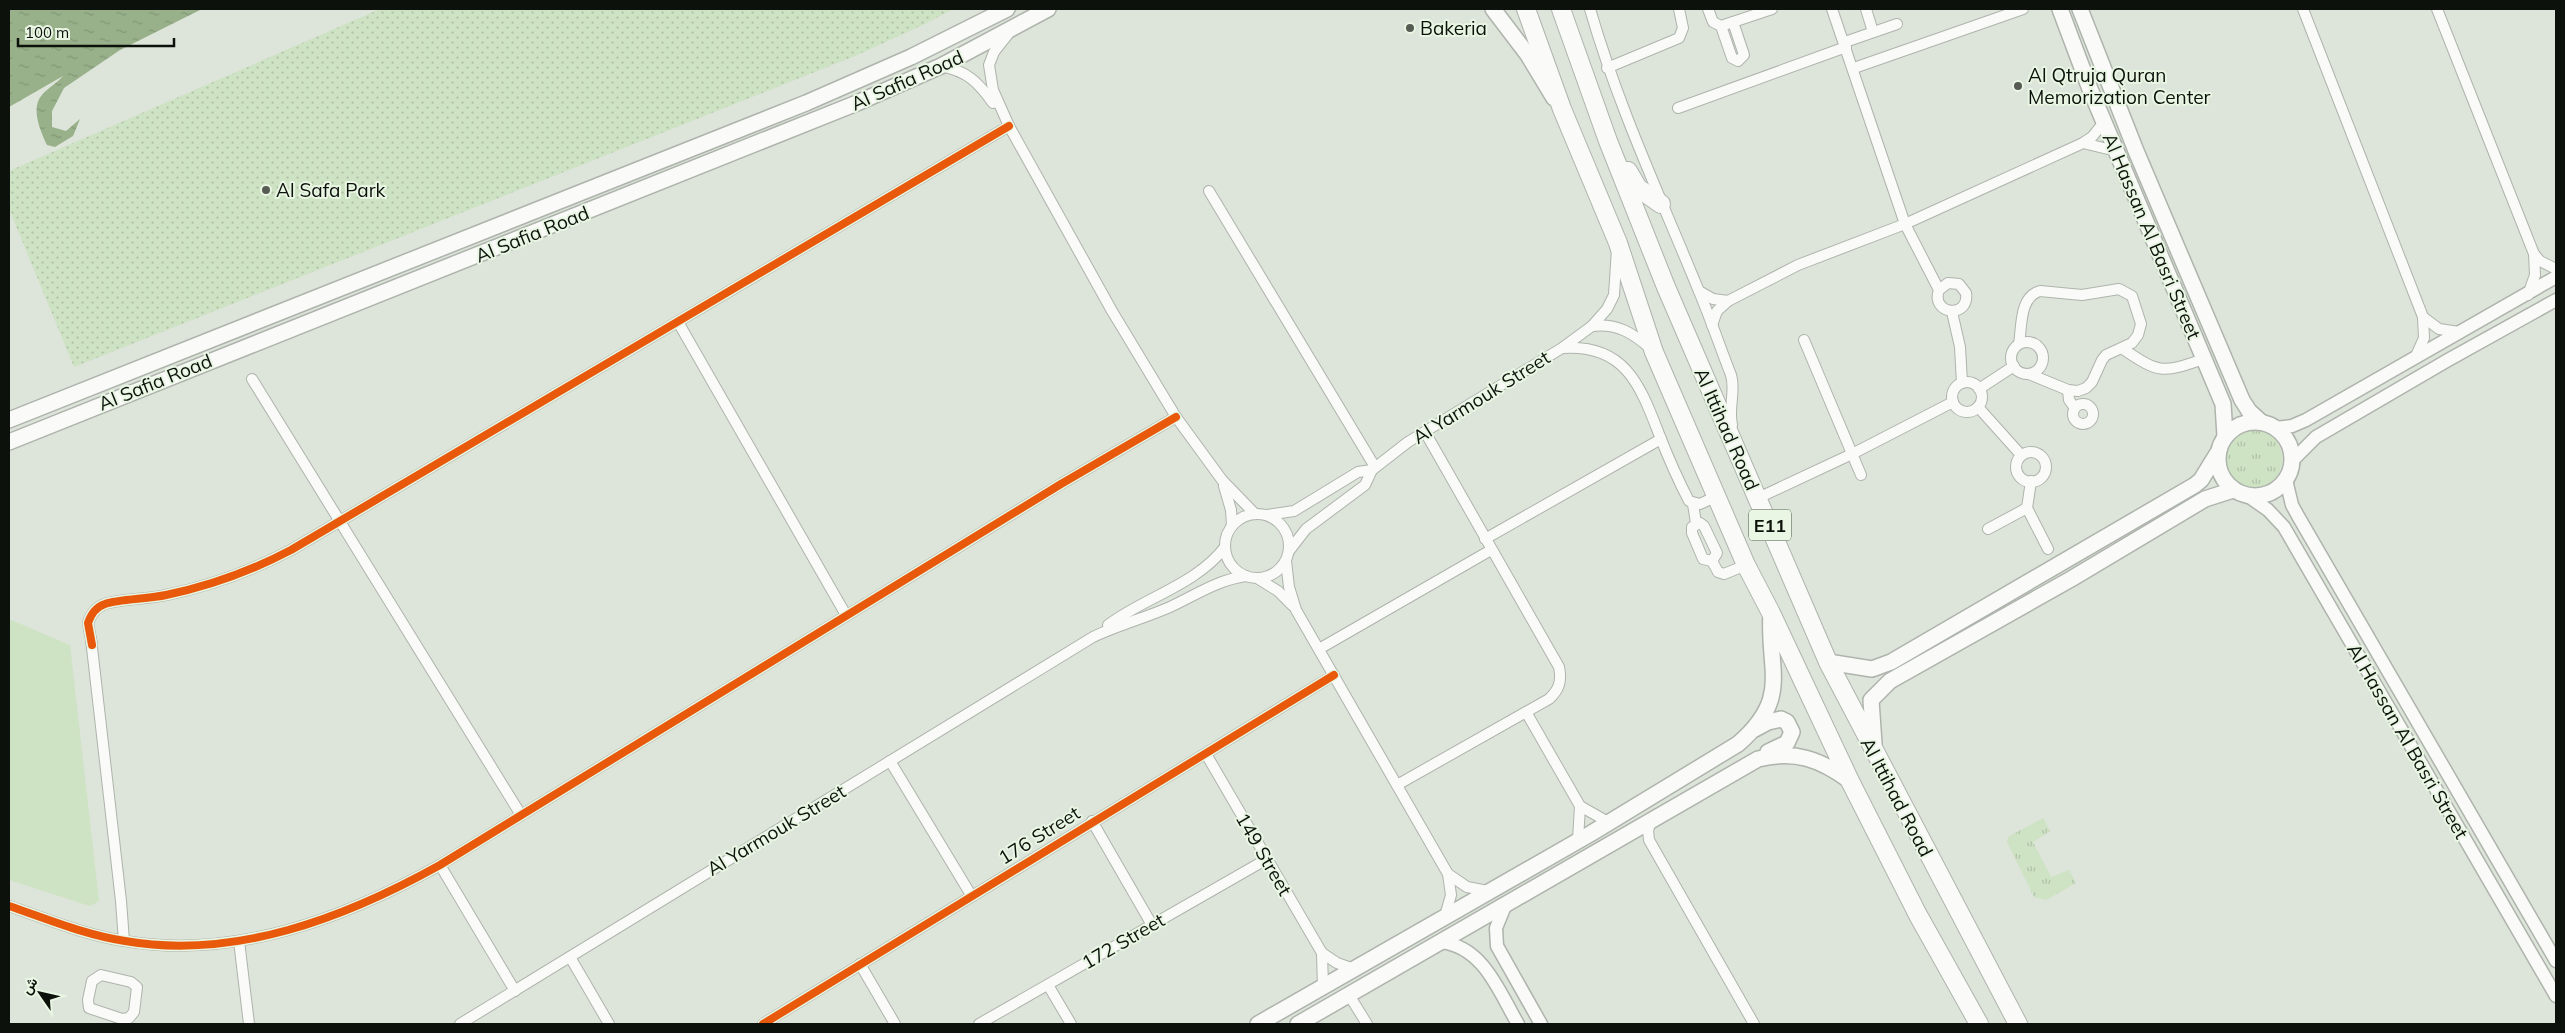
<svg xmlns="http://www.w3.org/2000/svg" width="2565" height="1033" font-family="Mulish,Vazirmatn,sans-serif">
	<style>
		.grass { fill: url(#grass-tufts) }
		.park { fill: url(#park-dots) }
		.pitch { fill: #cee2c4 }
		.water { fill: url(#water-ripples) }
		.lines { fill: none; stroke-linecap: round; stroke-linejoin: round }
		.minor-casing { stroke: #aeb4ac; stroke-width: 12 }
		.tertiary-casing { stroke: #aeb4ac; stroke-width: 15 }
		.secondary-casing { stroke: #aeb4ac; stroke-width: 18 }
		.trunk-casing { stroke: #aeb4ac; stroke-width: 20 }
		.minor { stroke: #fafbf9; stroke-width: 10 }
		.tertiary { stroke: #fafbf9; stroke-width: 12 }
		.secondary { stroke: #fafbf9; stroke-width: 15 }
		.trunk { stroke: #fafbf9; stroke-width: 18 }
		.cycleway-casing { stroke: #e9f6e3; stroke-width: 11 }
		.cycleway { stroke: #e8590c; stroke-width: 8 }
		.poi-dot { fill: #565b53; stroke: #e9f6e3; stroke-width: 2 }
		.labels { text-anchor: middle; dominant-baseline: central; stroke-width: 4; stroke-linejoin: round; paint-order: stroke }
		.shield { fill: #e9f6e3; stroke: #4f564c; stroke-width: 1 }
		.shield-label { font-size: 18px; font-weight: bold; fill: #0d110b }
		.poi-label { font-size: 19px; fill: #0d110b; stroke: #e9f6e3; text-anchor: start }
		.street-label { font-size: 19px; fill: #0d110b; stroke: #e9f6e3 }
	</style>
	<defs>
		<pattern id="grass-tufts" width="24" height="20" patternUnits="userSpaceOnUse" patternTransform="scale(1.25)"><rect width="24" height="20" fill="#cee2c4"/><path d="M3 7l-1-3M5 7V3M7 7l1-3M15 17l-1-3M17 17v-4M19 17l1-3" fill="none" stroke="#b0c1a7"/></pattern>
		<pattern id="park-dots" width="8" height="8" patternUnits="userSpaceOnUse" patternTransform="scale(1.25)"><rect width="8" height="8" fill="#cee2c4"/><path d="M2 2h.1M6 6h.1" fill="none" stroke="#b0c1a7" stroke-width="1.8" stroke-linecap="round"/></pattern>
		<pattern id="water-ripples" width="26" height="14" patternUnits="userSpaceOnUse" patternTransform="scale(1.25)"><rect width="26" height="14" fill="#98b18a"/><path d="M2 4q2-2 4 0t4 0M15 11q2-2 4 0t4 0" fill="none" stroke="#829776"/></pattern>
	</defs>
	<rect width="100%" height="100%" fill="#dde4d9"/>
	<g class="grass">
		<circle cx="2250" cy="459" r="32"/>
		<path d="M2043 818 2050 831 2033 842 2051 877 2069 870 2076 883 2046 900 2034 897 2007 842 2008 837Z"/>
	</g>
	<path class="park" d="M380 9H953L927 23 855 56 74 367 9 209V171Z"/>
	<path class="pitch" d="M9 619 70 645 99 901 90 906 9 880Z"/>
	<path class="water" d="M9 9H202L120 50 64 88 52 111V127L66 131 80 119 73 136 55 147 47 145C41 132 30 108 42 95 48 88 57 83 63 76L9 107Z"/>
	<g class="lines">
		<defs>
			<g id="minor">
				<path d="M1590 9C1618 106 1660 196 1698 289 1710 317 1720 347 1731 375 1736 391 1728 408 1732 425"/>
				<path d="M1708 9 1713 22 1721 26 1772 9"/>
				<path d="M1832 9 1905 224 1939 290C1930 315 1970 319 1966 293L1959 284 1948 283 1939 290"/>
				<path d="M1866 9 1873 32"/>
				<path d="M2303 9 2423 317 2424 338 2415 358"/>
				<path d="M2437 9 2534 254 2535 275 2528 295"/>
				<path d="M1721 26 1732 58 1738 61 1744 55 1733 22"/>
				<path d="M1009 33 994 52 989 65 993 90 1009 126 1112 311 1176 417 1222 480 1255 514"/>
				<path d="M1845 42 1897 24"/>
				<path d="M941 66C967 71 978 82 993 103"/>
				<path d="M1607 68 1679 38 1683 28 1679 9"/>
				<path d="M1854 68 2023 9"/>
				<path d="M1678 108 1846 47"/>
				<path d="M2083 143 2116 151"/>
				<path d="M1209 191 1375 467"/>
				<path d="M2534 254 2540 261 2556 269"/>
				<path d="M1699 291 1713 299 1728 301"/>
				<path d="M1952 312 1960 347 1962 383"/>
				<path d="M2423 317 2439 329 2459 332"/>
				<path d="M678 322 846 615"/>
				<path d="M1712 325 1717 311 1728 301 1798 265 1905 224 2083 143 2092 137 2104 122"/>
				<path d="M1592 326C1617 323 1633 333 1651 349"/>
				<path d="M1804 340 1861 475"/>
				<circle cx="2027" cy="358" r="16"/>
				<path d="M2019 344C2022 327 2019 297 2040 291L2082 295 2119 289 2132 296 2141 324 2138 335 2132 343 2106 355 2102 360 2092 382 2086 388 2078 391 2068 390 2029 374"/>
				<path d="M1563 348C1625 344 1640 385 1659 434 1668 457 1678 480 1689 501L1700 504 1717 496"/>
				<path d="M2123 349C2160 374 2162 373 2204 359"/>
				<path d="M252 379 521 815"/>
				<circle cx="1967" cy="397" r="15"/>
				<path d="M1979 389 2014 366"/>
				<path d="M2068 390 2069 400 2075 408"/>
				<circle cx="2083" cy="414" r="10"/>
				<path d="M1978 407 2021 455"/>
				<circle cx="2031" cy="467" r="15"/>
				<path d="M2031 481 2027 508 2048 549"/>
				<path d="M1224 486 1231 510 1232 526"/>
				<path d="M1758 498 1852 454 1953 402"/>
				<path d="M1693 504 1696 523"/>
				<circle cx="1257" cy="546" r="32"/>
				<path d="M1267 515 1294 511 1358 472 1372 470 1408 442 1562 348 1592 326 1607 309 1614 295 1617 249"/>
				<path d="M1700 523 1704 526 1717 553 1712 561 1703 559 1692 533V527Z"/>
				<path d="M1988 529 2027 508"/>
				<path d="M1485 539 1661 439"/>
				<path d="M1289 551 1306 529 1365 485 1372 470"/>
				<path d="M1286 561 1289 587 1296 610 1448 874 1451 895 1445 916"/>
				<path d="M1712 561 1718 572 1724 574 1746 565"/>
				<path d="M1257 578 1278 591 1293 606"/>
				<path d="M1108 625C1145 597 1196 585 1225 547"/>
				<path d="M91 639 121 901 124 941"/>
				<path d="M92 645 88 623C91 614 96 607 105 604 118 599 149 599 166 595 210 586 251 571 291 550L1009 126"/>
				<path d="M1319 649 1491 550"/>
				<path d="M1526 712 1580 806 1608 822"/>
				<path d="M1206 754 1322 953 1323 987"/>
				<path d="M890 761 971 895"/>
				<path d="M1397 785 1549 699C1559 690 1562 681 1559 667L1425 432"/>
				<path d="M1651 820 1648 831 1649 840 1754 1024"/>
				<path d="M1092 821 1152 925"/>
				<path d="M1578 840 1580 806"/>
				<path d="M440 865 515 991"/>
				<path d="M1448 874 1467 887 1488 891"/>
				<path d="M9 906C47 919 85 935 125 941 235 960 345 918 440 865L1061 484 1176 417"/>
				<path d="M239 941 249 1024"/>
				<path d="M1322 953 1337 963 1354 969"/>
				<path d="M570 957 609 1024"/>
				<path d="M860 964 895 1024"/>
				<path d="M101 975 131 982 137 987 134 1012 129 1018 122 1019 89 1008 88 1000 92 981Z"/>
				<path d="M1048 985 1071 1024"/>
				<path d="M1349 995 1367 1024"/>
				<path d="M460 1024 1093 637C1118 625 1145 618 1170 607 1196 595 1217 580 1246 576"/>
				<path d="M763 1024 1334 675"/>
				<path d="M979 1024 1267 859"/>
			</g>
			<g id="tertiary">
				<path d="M2276 428 2292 426 2306 420 2556 277"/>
				<path d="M2292 461 2316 437 2448 360 2556 300"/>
				<path d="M2286 480 2292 505 2298 516 2556 961"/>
				<path d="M2248 496 2268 510 2284 527 2556 996"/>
				<path d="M1505 906 1496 928 1497 946 1541 1024"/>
				<path d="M1441 942C1484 947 1499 992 1518 1024"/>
			</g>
			<g id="secondary">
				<path d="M1493 9 1528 55 1554 98"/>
				<path d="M2060 9 2090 89 2223 404 2225 436"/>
				<path d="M2080 9 2136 151 2242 400 2249 411 2261 422"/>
				<path d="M9 420 806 103 911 57 1007 9"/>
				<circle cx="2255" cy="459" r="37"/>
				<path d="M9 442 857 103 941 66 1048 9"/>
				<path d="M1828 662 1872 669 1891 662 2195 485 2201 480 2217 454"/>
				<path d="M1755 729 1768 722 1781 719 1787 722 1792 732 1787 743 1768 752"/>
				<path d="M1874 744 1871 700 1890 681 2071 579 2205 499 2233 490"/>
				<path d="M1258 1024 1590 834 1738 744C1792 697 1767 671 1771 613"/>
				<path d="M1298 1024 1758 759C1795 750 1820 759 1850 781"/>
			</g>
			<g id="trunk">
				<path d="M1526 9 1562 109 1618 243 1654 352 1746 565 1771 613 1850 781 1918 915 1979 1024"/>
				<path d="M1561 9 1608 141 1666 287 1828 662 2018 1024"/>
				<path d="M1628 171 1638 188 1661 204"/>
			</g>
		</defs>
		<use href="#minor" class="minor-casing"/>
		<use href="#tertiary" class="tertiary-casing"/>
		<use href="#secondary" class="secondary-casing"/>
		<use href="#trunk" class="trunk-casing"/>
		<use href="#minor" class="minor"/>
		<use href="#tertiary" class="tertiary"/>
		<use href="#secondary" class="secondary"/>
		<use href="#trunk" class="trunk"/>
		<defs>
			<g id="cycleway">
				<path d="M92 645 88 623C91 614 96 607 105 604 118 599 149 599 166 595 210 586 251 571 291 550L1009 126"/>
				<path d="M9 906C47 919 85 935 125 941 235 960 345 918 440 865L1061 484 1176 417"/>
				<path d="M763 1024 1334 675"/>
			</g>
		</defs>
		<use href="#cycleway" class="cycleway-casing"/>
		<use href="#cycleway" class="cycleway"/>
	</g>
	<g class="poi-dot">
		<circle cx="1410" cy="28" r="5"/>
		<circle cx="2018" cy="86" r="5"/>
		<circle cx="266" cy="190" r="5"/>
	</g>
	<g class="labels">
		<rect class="shield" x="1749" y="509.5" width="42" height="31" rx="4"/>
		<g class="shield-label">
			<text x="1770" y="525">E11</text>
		</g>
		<g class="poi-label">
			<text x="1420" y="28">Bakeria</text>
			<text x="2028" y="75">Al Qtruja Quran<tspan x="2028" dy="22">Memorization Center</tspan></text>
			<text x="276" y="190">Al Safa Park</text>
		</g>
		<g class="street-label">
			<text transform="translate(907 80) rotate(-24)">Al Safia Road</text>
			<text transform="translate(532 234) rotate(-22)">Al Safia Road</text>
			<text transform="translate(2152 236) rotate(67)">Al Hassan Al Basri Street</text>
			<text transform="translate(155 382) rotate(-22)">Al Safia Road</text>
			<text transform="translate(1481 397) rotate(-32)">Al Yarmouk Street</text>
			<text transform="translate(1727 429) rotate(66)">Al Ittihad Road</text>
			<text transform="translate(2408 741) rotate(60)">Al Hassan Al Basri Street</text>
			<text transform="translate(1897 797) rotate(62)">Al Ittihad Road</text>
			<text transform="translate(776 830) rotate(-31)">Al Yarmouk Street</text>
			<text transform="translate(1039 835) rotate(-32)">176 Street</text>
			<text transform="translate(1264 854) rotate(60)">149 Street</text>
			<text transform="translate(1123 941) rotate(-30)">172 Street</text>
		</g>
	</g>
	<rect width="2565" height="1033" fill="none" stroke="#0d110b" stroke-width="20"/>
	<g transform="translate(40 993) rotate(304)" stroke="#e9f6e3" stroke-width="4" paint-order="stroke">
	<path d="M0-4L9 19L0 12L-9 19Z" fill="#0d110b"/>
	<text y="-8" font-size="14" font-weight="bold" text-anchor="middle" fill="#0d110b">ش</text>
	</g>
	<path d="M18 38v8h156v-8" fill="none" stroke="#0d110b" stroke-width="2.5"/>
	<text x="25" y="38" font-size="15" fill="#0d110b" stroke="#e9f6e3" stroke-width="4" paint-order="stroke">100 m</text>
</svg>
